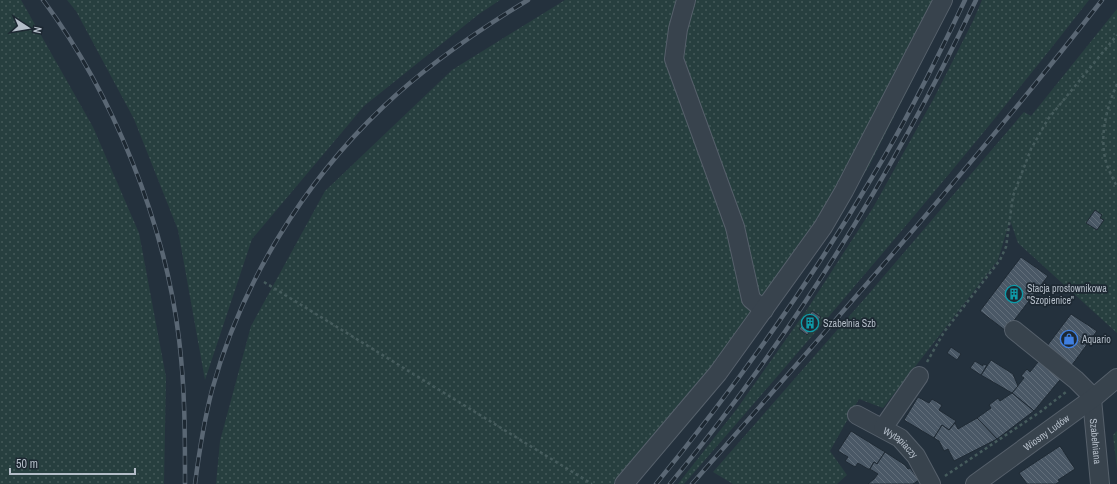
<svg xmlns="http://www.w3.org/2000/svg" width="1117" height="484" font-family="'Archivo Narrow',sans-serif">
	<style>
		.grass { fill: url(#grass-dots) }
		.building { fill: url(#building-back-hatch); stroke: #1f2a34 }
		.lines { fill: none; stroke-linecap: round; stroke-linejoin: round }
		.minor-casing { stroke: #56606b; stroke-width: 20 }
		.path { stroke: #465c5d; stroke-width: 2.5; stroke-dasharray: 3 3; stroke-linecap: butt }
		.minor { stroke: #38434d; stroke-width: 18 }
		.rail-casing { stroke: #5a6774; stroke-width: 4.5 }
		.rail { stroke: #1d2832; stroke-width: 3; stroke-dasharray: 9; stroke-linecap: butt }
		.labels { text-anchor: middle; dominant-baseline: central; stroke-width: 3.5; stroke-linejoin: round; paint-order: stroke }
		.poi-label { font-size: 10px; fill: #b4bdc8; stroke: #1d2832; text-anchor: start }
		.street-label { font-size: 10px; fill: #b4bdc8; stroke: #1d2832 }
	</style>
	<defs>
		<pattern id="grass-dots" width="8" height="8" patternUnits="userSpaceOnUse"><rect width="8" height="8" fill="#273f3f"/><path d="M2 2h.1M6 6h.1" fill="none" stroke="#445959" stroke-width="1.8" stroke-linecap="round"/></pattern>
		<pattern id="building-back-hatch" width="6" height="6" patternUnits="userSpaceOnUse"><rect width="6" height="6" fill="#4a5866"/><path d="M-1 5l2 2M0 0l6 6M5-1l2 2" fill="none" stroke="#626e7a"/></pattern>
	</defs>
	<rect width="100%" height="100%" fill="#24313d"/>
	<g class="grass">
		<path d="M0 0H21L93 127 139 233 166 377 164 484H0Z"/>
		<path d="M67 0H500L479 14 364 106 252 239 205 380 178 230 134 119 76 11Z"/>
		<path d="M565 0H953L869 166 814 252 700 410 636 484H216L220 441 251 326 325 191 452 70Z"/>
		<path d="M982 0H1089C960 166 822 325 684 484H678L736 410 806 311 874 206 934 98 973 21Z"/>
		<path d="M1117 9V333L1018 243 1010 220 998 260 883 408 859 399 830 451 847 475 837 484H733L713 472 866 297 1024 112 1031 116Z"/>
		<path d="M1117 431V469L1113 435Z"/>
	</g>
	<g class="building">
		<path d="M1095 210 1102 215 1100 218 1104 220 1097 230 1086 223Z"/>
		<path d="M1021 257 1048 276 1006 331 980 311Z"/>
		<path d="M812 311 821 317 807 335 799 329Z"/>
		<path d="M1071 314 1097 331 1069 369 1044 350Z"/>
		<path d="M951 347 961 354 957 360 947 353Z"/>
		<path d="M1042 357 1064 375 1034 411 1012 393 1024 378 1021 376 1027 369 1030 372Z"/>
		<path d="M991 360 1013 374 1018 386 1012 393 981 375Z"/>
		<path d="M975 361 983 366V364L987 365 981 375 970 368Z"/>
		<path d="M1012 393 1034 411 997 439 977 418 991 408 989 405 998 398 1000 401Z"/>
		<path d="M918 397 929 403 932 399 942 405 939 410 956 421 949 430 942 425 934 438 904 420Z"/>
		<path d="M977 418 997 439 954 461 948 449 944 451 939 441 934 438 942 425 949 430 955 423 958 429Z"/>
		<path d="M851 431 885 452 877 464 874 462 870 469H868L858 463 855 467 845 461 848 457 838 451Z"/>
		<path d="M1060 446 1075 469 1058 480 1060 481 1056 484H1027L1019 473Z"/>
		<path d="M885 452 905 465 908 469 910 468 919 480 913 484H868L874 479 878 474 870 469 874 462 877 464Z"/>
	</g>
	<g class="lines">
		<defs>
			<g id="minor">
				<path d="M686 0 678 29 674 59 735 227 751 299 764 310"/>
				<path id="s1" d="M1014 330 1076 380 1088 392 1092 399 1100 484"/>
				<path id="s2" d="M857 415 900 438 916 456 931 484"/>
				<path d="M883 428 919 376"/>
				<path d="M624 484 718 373 823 227 844 191 943 0"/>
				<path id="s3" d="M975 484 1092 399 1117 378"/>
			</g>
		</defs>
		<use href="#minor" class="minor-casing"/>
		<g class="path">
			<path d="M1117 84C1107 107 1100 132 1105 158 1107 168 1113 178 1117 187"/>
			<path d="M264 282 592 484"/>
			<path d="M927 362 944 332 1000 260 1006 247 1013 196 1031 149 1048 119 1117 35"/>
			<path d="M945 476 1040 412 1066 392"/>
		</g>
		<use href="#minor" class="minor"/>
		<defs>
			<g id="rail">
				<path d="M43 0C113 94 165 223 179 339 185 387 185 436 185 484"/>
				<path d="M195 484C199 453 204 421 212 390 241 284 303 183 383 107 427 65 477 31 528 0"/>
				<path d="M656 484C736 386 810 283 874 174 908 118 937 59 965 0"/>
				<path d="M670 484C793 335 893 174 976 0"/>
				<path d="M692 484C831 325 972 167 1102 0"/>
			</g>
		</defs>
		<use href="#rail" class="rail-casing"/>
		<use href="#rail" class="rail"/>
	</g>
	<defs>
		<symbol id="building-ring" viewBox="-11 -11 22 22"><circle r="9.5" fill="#1d2832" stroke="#0f9aa8" stroke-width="1.5"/><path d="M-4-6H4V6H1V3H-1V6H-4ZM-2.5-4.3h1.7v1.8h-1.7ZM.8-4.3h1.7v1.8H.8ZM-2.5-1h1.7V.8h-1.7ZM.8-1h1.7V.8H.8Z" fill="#0f9aa8"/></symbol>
		<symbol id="shop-ring" viewBox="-11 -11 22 22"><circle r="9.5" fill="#1d2832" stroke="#3f7fe0" stroke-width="1.5"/><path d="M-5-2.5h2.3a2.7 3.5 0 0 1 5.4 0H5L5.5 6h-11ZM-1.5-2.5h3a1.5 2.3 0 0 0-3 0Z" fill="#3f7fe0"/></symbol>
	</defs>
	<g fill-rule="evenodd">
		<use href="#building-ring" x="1004" y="284" width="20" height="20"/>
		<use href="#building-ring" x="800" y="313" width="20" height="20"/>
		<use href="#shop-ring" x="1059" y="329" width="20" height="20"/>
	</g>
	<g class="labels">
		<g class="poi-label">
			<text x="1027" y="288">Stacja prostownikowa<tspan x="1027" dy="12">"Szopienice"</tspan></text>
			<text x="823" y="323">Szabelnia Szb</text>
			<text x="1082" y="339">Aquario</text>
		</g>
		<g class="street-label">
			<text stroke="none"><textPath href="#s3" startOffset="88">Wiosny Ludów</textPath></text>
			<text stroke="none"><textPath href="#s1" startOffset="147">Szabelniana</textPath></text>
			<text stroke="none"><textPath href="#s2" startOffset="52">Wytapiaczy</textPath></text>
		</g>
	</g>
	<g transform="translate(28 28) rotate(102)" stroke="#1d2832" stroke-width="3" paint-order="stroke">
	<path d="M0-3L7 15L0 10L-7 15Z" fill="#b4bdc8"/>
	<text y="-6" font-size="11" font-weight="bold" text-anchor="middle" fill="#b4bdc8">N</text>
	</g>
	<path d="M10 468v6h125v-6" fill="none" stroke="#b4bdc8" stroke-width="2"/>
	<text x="16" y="468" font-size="12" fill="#b4bdc8" stroke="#1d2832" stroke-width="3" paint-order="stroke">50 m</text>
</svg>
